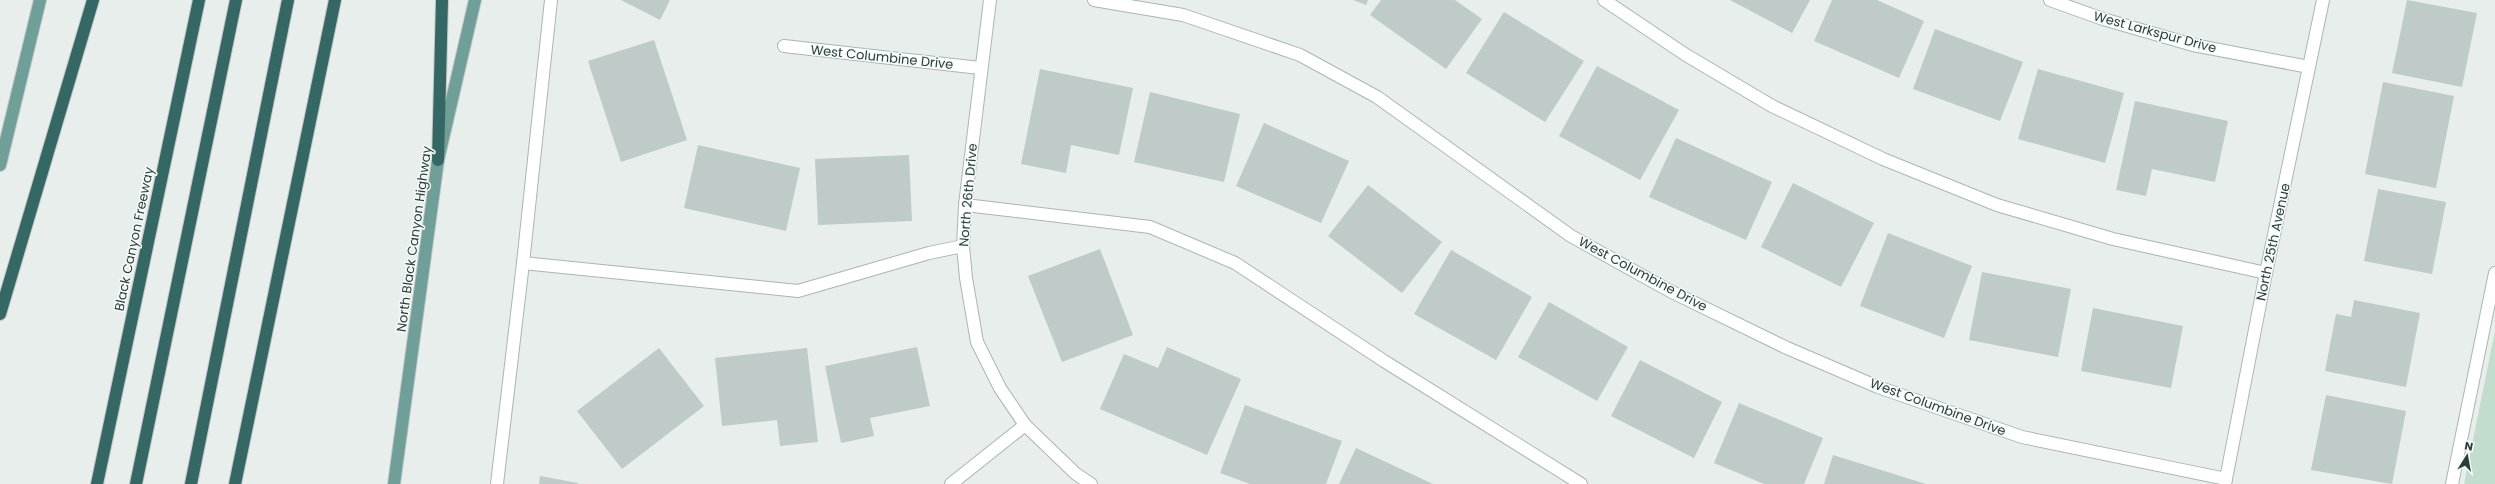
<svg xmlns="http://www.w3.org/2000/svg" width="2495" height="484" font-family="Poppins,sans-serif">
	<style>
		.green { fill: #c2dccd }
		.building { fill: #bfcbc8 }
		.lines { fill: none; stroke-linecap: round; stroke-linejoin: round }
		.minor-casing { stroke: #aab6b3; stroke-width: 14 }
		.major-casing { stroke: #c3c9c8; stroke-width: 14 }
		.highway-casing { stroke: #c3c9c8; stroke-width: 14 }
		.minor { stroke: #fff; stroke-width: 12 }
		.major { stroke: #709f99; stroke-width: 12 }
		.highway { stroke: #356864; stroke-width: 12 }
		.labels { text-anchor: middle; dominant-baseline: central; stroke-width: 3; stroke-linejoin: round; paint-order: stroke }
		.street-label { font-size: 13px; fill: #273f3b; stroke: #f7faf9 }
	</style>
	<rect width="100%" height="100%" fill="#e7eeec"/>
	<path class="green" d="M2495 331V484H2464Z"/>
	<g class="building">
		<path d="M621 0H670L660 20Z"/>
		<path d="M1353 0H1368L1366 5Z"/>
		<path d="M1381 0H1455L1482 19 1446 69 1370 15Z"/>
		<path d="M1730 0H1810L1792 33Z"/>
		<path d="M1832 0H1877L1924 21 1899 78 1814 41Z"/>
		<path d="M2407 0 2477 13 2462 87 2392 73Z"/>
		<path d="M1504 12 1584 61 1545 122 1466 73Z"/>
		<path d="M1935 29 2023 62 2000 121 1913 89Z"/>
		<path d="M654 40 687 140 621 162 588 61Z"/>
		<path d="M1597 66 1679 110 1640 180 1559 136Z"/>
		<path d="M1040 69 1133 88 1119 155 1071 145 1066 173 1021 164Z"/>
		<path d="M2038 69 2124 93 2105 163 2018 139Z"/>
		<path d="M2383 82 2454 96 2436 188 2365 174Z"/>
		<path d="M1150 92 1240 114 1224 182 1134 162Z"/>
		<path d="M2135 101 2228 121 2215 182 2152 169 2146 196 2116 190Z"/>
		<path d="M1264 123 1349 161 1321 223 1236 186Z"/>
		<path d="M1676 138 1772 182 1746 240 1649 197Z"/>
		<path d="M698 145 800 168 786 231 684 208Z"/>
		<path d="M909 155 912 221 818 225 815 159Z"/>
		<path d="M1793 183 1874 223 1841 287 1761 247Z"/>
		<path d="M1368 185 1442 242 1402 293 1328 236Z"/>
		<path d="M2378 189 2446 202 2432 274 2364 261Z"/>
		<path d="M1888 233 1972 266 1944 338 1860 306Z"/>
		<path d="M1100 249 1133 335 1062 362 1028 276Z"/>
		<path d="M1451 250 1532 297 1496 360 1414 314Z"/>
		<path d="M1982 272 2071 289 2058 357 1969 340Z"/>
		<path d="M2354 300 2420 313 2406 387 2325 371 2336 314 2351 317Z"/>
		<path d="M1549 302 1628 347 1597 401 1518 357Z"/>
		<path d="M2093 308 2183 326 2171 388 2081 371Z"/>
		<path d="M917 347 930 406 870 418 874 436 841 443 825 366Z"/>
		<path d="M1167 347 1241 379 1207 455 1100 409 1124 354 1158 368Z"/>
		<path d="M659 348 704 406 622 469 577 411Z"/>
		<path d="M807 348 818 442 780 446 777 420 722 426 715 358Z"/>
		<path d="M1640 360 1722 402 1694 458 1611 416Z"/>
		<path d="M2326 395 2406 411 2392 484 2311 470Z"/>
		<path d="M1739 403 1823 438 1804 484H1764L1714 463Z"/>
		<path d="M1245 405 1342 441 1326 484H1250L1220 473Z"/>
		<path d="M1356 448 1433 484H1339Z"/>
		<path d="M1833 455 1926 484H1824Z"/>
		<path d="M540 476 578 483V484H539Z"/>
	</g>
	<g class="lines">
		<defs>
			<g id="minor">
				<path d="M990 0 965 205 963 246 966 278 977 342 1000 388 1025 425 1076 474 1091 484"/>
				<path d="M1094 0 1183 15 1300 55 1377 97 1571 236 1670 291 1787 348 1878 387 2022 437 2226 479"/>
				<path d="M1604 0 1686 55 1772 106 1883 159 1997 205 2113 239 2266 273"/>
				<path d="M2050 0 2103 19 2193 45 2309 67"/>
				<path d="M784 46 980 68"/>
				<path d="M965 205 1150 227 1235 263 1384 361 1581 484"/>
				<path d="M523 263 798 291 929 253 963 246"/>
				<path d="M497 484 523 263 551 0"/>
				<path d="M951 484 1025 425"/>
				<path d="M2225 484 2266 273 2323 0"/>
				<path d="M2452 484 2495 273"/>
			</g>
			<g id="major">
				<path d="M0 165 40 0"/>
				<path d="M394 484 438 160 475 0"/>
			</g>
			<g id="highway">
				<path d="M438 160 442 0"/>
				<path d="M0 314 93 0"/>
				<path d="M97 484 199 0"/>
				<path d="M136 484 236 0"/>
				<path d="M191 484 288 0"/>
				<path d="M235 484 335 0"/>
			</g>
		</defs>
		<use href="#minor" class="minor-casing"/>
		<use href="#major" class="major-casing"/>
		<use href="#highway" class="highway-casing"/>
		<use href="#minor" class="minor"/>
		<use href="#major" class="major"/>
		<use href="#highway" class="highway"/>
	</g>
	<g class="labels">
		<g class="street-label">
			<text transform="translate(2155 32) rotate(15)">West Larkspur Drive</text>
			<text transform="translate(882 57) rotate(6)">West Columbine Drive</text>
			<text transform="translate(968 195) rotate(-85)">North 26th Drive</text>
			<text transform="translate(134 239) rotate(-78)">Black Canyon Freeway</text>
			<text transform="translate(414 239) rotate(-82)">North Black Canyon Highway</text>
			<text transform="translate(2273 242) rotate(-78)">North 25th Avenue</text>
			<text transform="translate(1643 274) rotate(28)">West Columbine Drive</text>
			<text transform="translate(1938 407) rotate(20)">West Columbine Drive</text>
		</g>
	</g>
	<g transform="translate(2467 456) rotate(11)" stroke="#f7faf9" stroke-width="3" paint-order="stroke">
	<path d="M0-3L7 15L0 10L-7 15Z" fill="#273f3b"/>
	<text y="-6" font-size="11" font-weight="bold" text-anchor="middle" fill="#273f3b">N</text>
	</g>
</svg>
